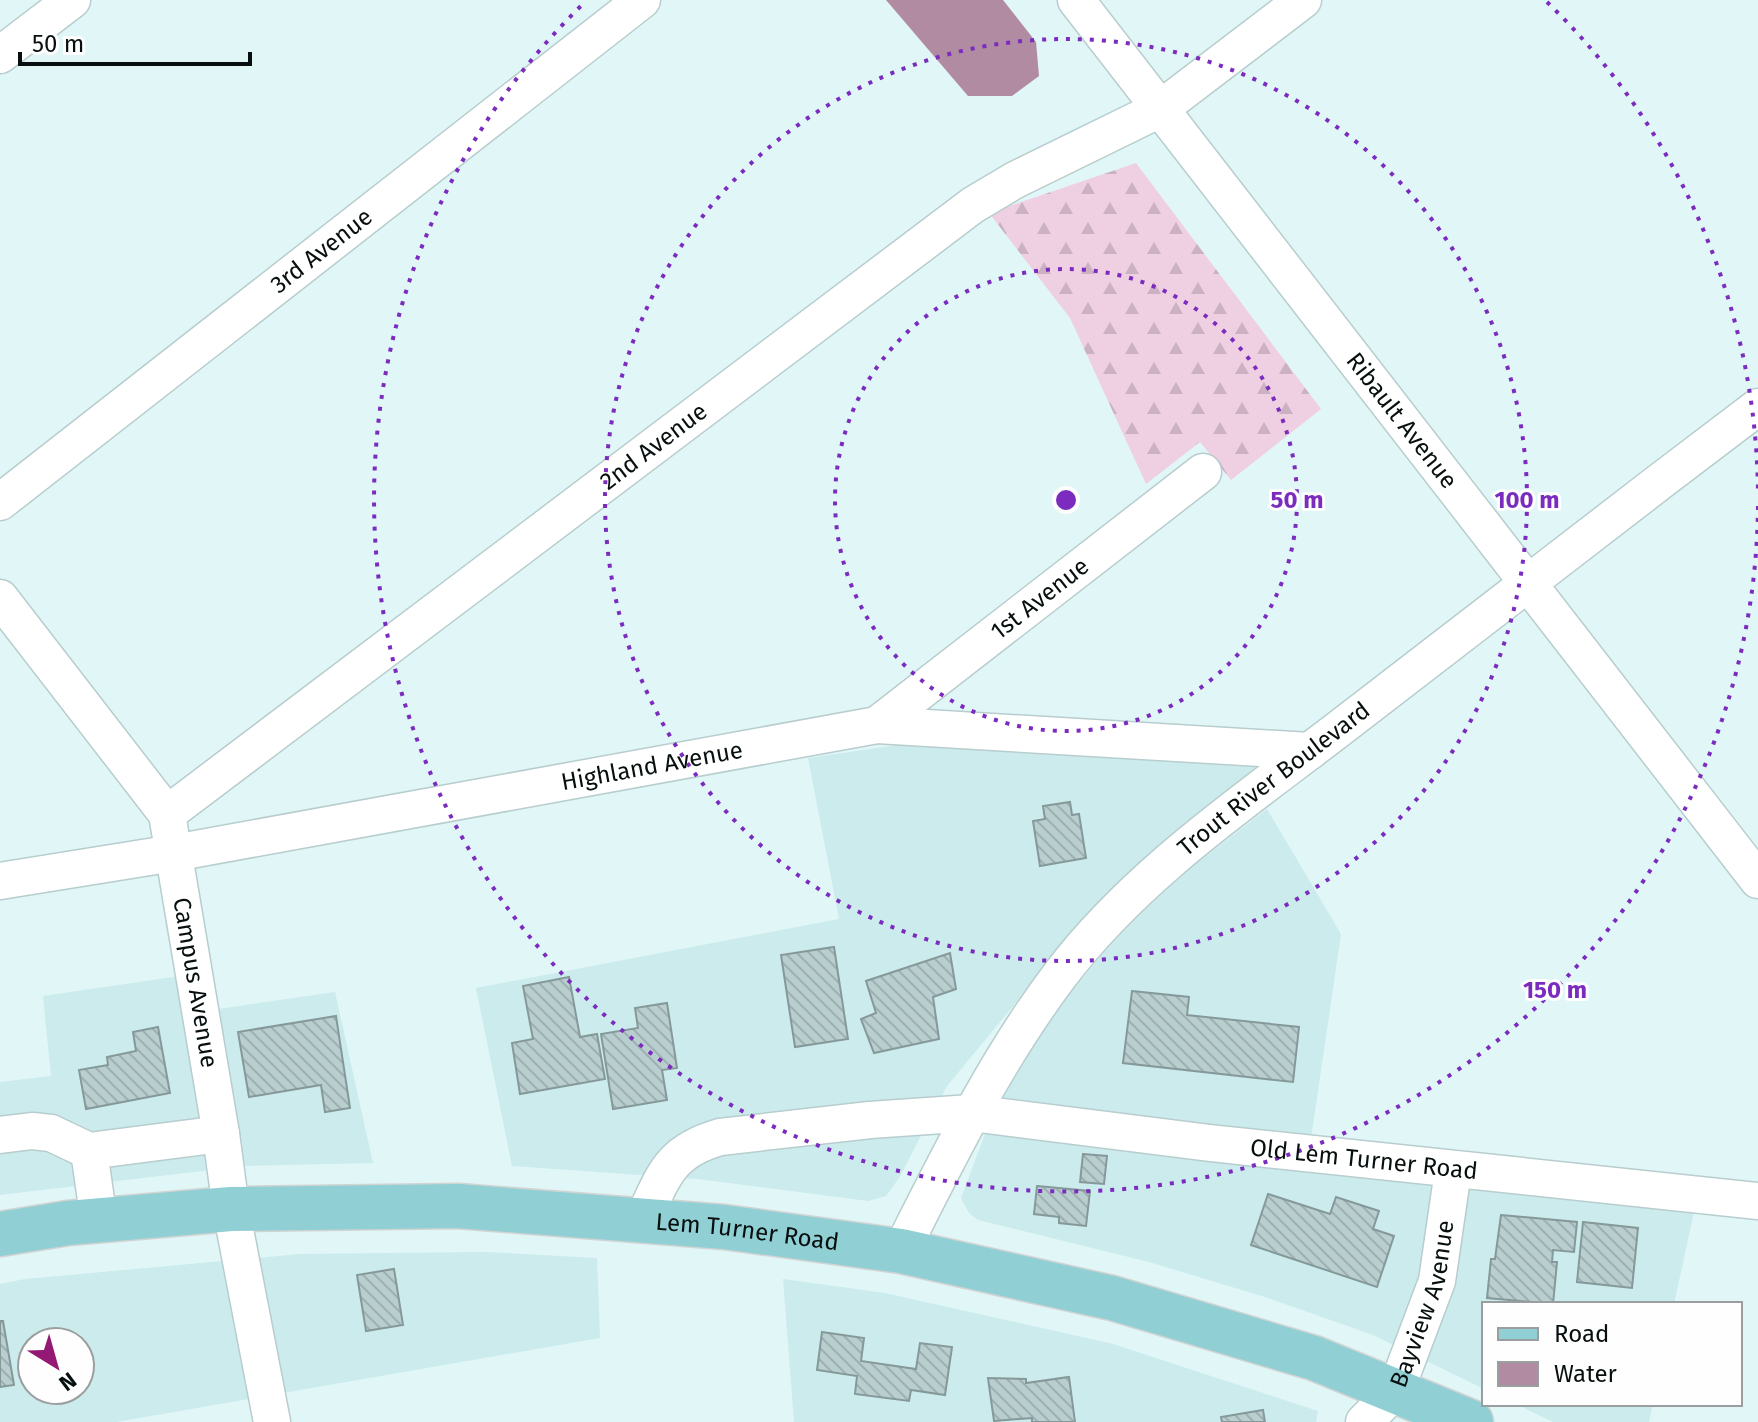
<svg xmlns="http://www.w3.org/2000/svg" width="1758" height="1422" font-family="'Fira Sans',sans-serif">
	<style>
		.built { fill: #ccebec; fill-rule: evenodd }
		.forest { fill: url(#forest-firs) }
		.water { fill: #b08ba2 }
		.building { fill: url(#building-back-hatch); stroke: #85999a; stroke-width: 2 }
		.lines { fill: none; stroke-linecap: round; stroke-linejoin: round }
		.minor-casing { stroke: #b8cdce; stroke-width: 39 }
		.major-casing { stroke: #d2d4d4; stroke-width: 47 }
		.minor { stroke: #fff; stroke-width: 36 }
		.major { stroke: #90cfd3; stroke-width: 44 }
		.ring { fill: none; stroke: #7b2cbf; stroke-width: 4; stroke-dasharray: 4 8 }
		.labels { text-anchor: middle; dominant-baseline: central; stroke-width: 6; stroke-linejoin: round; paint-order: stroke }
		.street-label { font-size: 24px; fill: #070f0f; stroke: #fefefe }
		.centre { fill: #7b2cbf; stroke: #fefefe; stroke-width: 4 }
		.ring-label { font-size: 24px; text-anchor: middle; font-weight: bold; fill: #7b2cbf; stroke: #fefefe; stroke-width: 6; stroke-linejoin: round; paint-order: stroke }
	</style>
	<defs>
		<pattern id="forest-firs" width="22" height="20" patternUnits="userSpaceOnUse" patternTransform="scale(2)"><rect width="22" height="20" fill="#efcfe2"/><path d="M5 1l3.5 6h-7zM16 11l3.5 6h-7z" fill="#cbb1c1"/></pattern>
		<pattern id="building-back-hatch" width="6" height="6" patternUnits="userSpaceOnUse" patternTransform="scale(2)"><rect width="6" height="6" fill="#b9cecf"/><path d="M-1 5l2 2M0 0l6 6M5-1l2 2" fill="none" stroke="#9eb0b1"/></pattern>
	</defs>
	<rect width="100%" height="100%" fill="#e0f6f7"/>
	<g class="built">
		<path d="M912 743 1262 765 1062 947 947 1086 899 1178 886 1196 868 1201 697 1179 512 1166 476 988 839 919 808 758Z"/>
		<path d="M1267 809 1341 934 1312 1132 1313 1171 1694 1212 1674 1304H1484V1389L1373 1335 1265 1297 1149 1262 978 1220 969 1213 961 1198 1000 1094 1057 1009 1124 928 1183 874Z"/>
		<path d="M180 976 191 1013 335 992 373 1163 244 1166 0 1195V1082L51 1076 43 996Z"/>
		<path d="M485 1252 597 1258 600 1338 116 1422H0V1284L25 1279 300 1254ZM32 1342H80V1390H32Z"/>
		<path d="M783 1279 885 1293 1113 1344 1318 1411 1316 1422H794Z"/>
		<path d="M1516 1404H1653L1649 1422H1553Z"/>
	</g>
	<path class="forest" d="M1136 163 1321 409 1231 480 1200 442 1146 484 1070 318 989 213Z"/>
	<path class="water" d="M886 0H1003L1036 42 1039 76 1012 96H968Z"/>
	<g class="building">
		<path d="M1070 802 1072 815 1079 814 1086 858 1040 866 1033 821 1045 819 1043 806Z"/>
		<path d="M834 947 848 1039 795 1047 781 955Z"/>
		<path d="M950 953 956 989 933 997 939 1039 874 1053 861 1019 876 1013 866 981Z"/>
		<path d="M569 977 580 1037 597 1034 605 1079 520 1094 512 1043 533 1039 523 986Z"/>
		<path d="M1132 991 1189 997 1187 1015 1299 1027 1293 1082 1123 1063Z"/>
		<path d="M667 1003 677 1068 662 1070 667 1100 613 1109 601 1034 638 1028 635 1008Z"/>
		<path d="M336 1016 350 1108 325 1112 321 1085 249 1097 238 1032Z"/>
		<path d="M158 1027 170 1093 86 1109 79 1070 108 1065 107 1057 136 1051 133 1032Z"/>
		<path d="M1083 1154 1107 1156 1104 1184 1080 1182Z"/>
		<path d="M1037 1186 1090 1191 1086 1226 1059 1223V1217L1034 1214Z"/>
		<path d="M1268 1194 1330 1214 1336 1197 1379 1211 1373 1229 1394 1236 1377 1287 1251 1245Z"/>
		<path d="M1501 1215 1577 1222 1574 1252 1553 1250 1552 1262H1557L1553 1304 1487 1298 1491 1259H1495Z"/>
		<path d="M1583 1222 1638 1228 1632 1288 1577 1282Z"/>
		<path d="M394 1269 403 1325 366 1331 357 1275Z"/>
		<path d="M0 1321H3L14 1385 0 1387Z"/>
		<path d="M822 1332 864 1338 861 1361 916 1369 920 1343 952 1347 945 1395 911 1390 909 1401 855 1394 857 1376 817 1370Z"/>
		<path d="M1069 1377 1075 1422H1032V1418L994 1421 988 1378 1026 1379V1383Z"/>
		<path d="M1263 1410 1265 1422H1222L1221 1417Z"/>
	</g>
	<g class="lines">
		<defs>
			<g id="minor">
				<path id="s1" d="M1076 0 1758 880"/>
				<path d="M0 55 72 0"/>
				<path id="s2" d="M0 502 642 0"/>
				<path id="s3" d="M0 598 167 814 221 1134 231 1209 272 1422"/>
				<path id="s4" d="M877 725 1203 472"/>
				<path id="s5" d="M167 814 973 205 1015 180 1160 109 1303 0"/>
				<path id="s6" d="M0 881 174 853 877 725 1310 751"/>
				<path d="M0 1135 32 1131 51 1133 89 1151 221 1134"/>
				<path d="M89 1151 99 1221"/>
				<path id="s7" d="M642 1221C664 1176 668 1152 720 1137L870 1120 971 1113 1210 1143 1758 1201"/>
				<path id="s8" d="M901 1251C949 1156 995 1061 1060 975 1135 876 1242 803 1340 728 1479 620 1618 513 1758 407"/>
				<path id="s9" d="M1364 1422 1396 1390 1437 1281 1453 1171"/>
			</g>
			<g id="major">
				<path id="s10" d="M0 1234 68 1223 231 1209 458 1206 724 1227 901 1251 1112 1298 1314 1358 1471 1422"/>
			</g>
		</defs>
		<use href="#minor" class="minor-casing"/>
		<use href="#major" class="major-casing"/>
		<use href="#minor" class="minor"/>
		<use href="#major" class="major"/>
	</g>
	<g class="ring">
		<circle cx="1066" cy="500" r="231"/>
		<circle cx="1066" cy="500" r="461"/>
		<path d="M1758 506A692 692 0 1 1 585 2M1547 2A692 692 0 0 1 1758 494"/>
	</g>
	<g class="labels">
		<g class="street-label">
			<text stroke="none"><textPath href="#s2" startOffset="408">3rd Avenue</textPath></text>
			<text stroke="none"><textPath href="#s1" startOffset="532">Ribault Avenue</textPath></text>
			<text stroke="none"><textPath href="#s5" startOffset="610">2nd Avenue</textPath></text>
			<text stroke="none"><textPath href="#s4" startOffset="206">1st Avenue</textPath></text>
			<text stroke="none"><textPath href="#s6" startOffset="662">Highland Avenue</textPath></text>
			<text stroke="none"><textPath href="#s8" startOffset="610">Trout River Boulevard</textPath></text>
			<text stroke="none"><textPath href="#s3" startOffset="444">Campus Avenue</textPath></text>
			<text stroke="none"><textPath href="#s7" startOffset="768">Old Lem Turner Road</textPath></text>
			<text stroke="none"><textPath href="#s10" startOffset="750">Lem Turner Road</textPath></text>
			<text stroke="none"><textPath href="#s9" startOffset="136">Bayview Avenue</textPath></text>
		</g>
	</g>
	<circle cx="1066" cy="500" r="12" class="centre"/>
	<g class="ring-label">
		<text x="1297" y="508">50 m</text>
		<text x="1527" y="508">100 m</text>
		<text x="1555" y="998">150 m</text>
	</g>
	<rect x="1482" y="1302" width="260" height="104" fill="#fefefe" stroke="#9b9e9e" stroke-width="2"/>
	<rect x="1498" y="1328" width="40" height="12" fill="#90cfd3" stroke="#9b9e9e" stroke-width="2"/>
	<text x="1554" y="1342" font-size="24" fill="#070f0f">Road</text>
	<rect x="1498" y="1362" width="40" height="24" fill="#b08ba2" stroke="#9b9e9e" stroke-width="2"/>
	<text x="1554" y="1382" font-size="24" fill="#070f0f">Water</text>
	<g transform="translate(56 1366) rotate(143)"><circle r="38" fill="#fefefe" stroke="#9b9e9e" stroke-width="2"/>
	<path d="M0-6L14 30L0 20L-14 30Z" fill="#931974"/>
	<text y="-12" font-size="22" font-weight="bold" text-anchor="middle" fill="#070f0f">N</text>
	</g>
	<path d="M20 52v12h230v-12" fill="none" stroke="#070f0f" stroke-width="4"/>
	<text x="32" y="52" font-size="24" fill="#070f0f" stroke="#fefefe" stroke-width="6" paint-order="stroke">50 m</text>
</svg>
